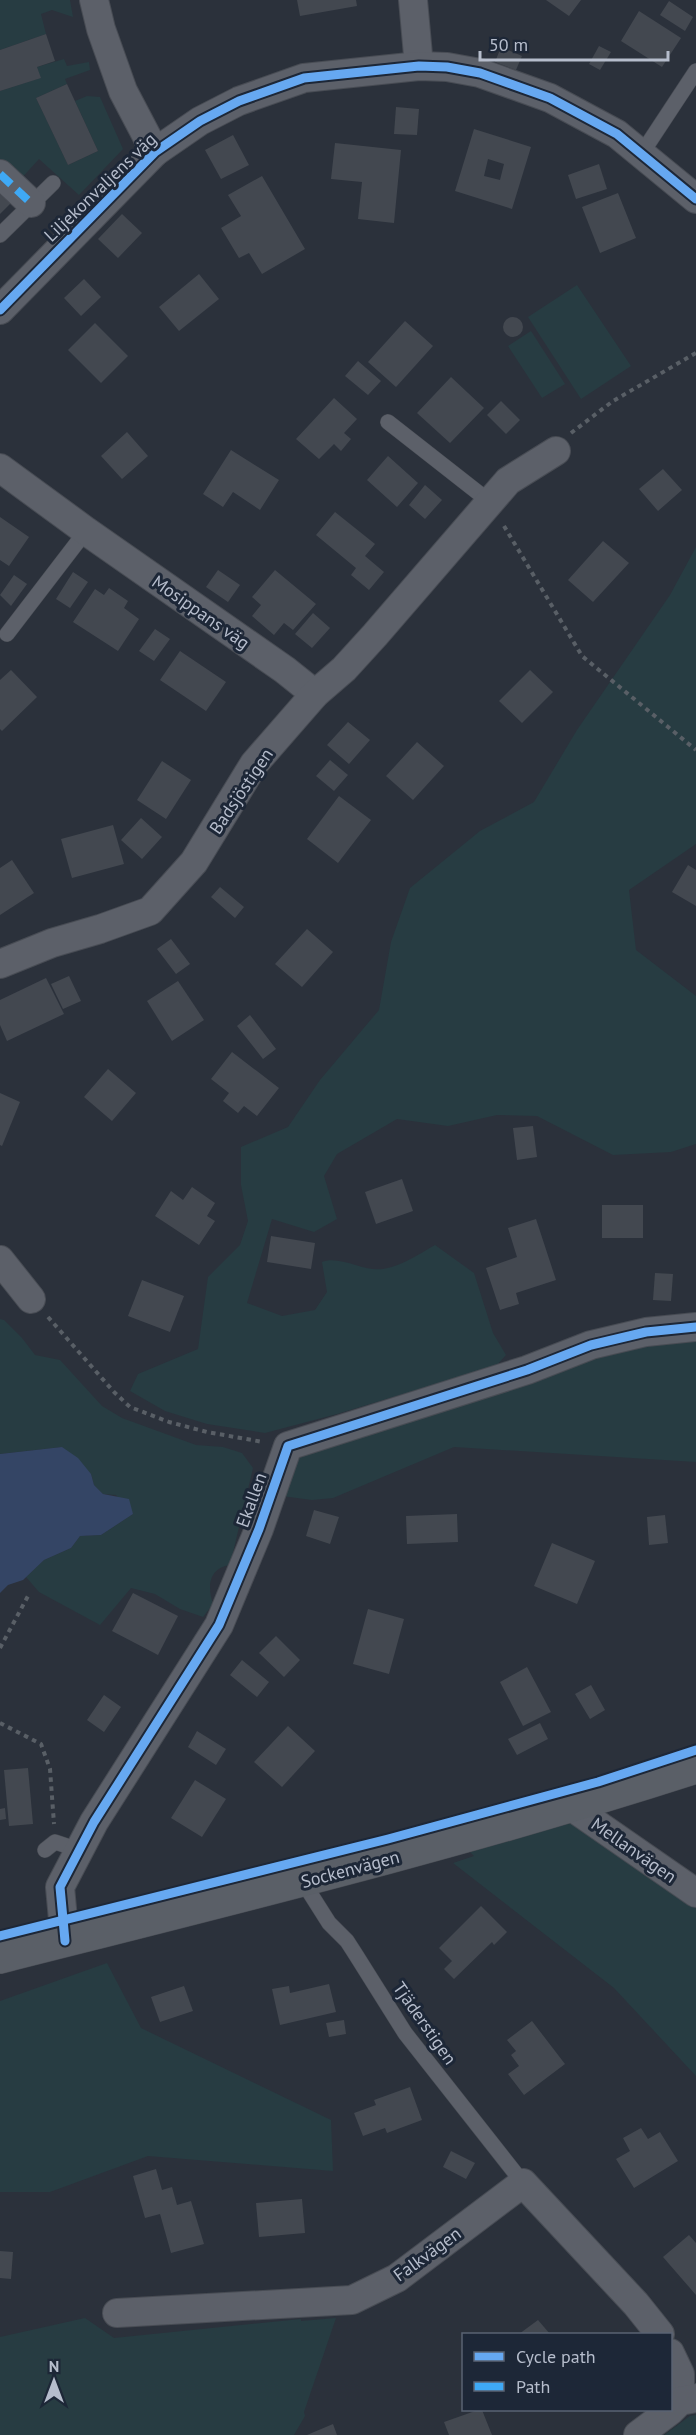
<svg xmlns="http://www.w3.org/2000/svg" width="696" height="2435" font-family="'PT Sans',sans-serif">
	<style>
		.green { fill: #273c42 }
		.water { fill: #344565 }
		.building { fill: #434850; fill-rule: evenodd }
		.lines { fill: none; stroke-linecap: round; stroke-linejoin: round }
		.lane-casing { stroke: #484c54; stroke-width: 16 }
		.street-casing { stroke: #484c54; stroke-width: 30 }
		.secondary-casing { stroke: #484c54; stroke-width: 34 }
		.path { stroke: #595f66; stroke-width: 4; stroke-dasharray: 4.5 4.5; stroke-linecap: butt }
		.lane { stroke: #5c6069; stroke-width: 15 }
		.street { stroke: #5c6069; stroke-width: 28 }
		.secondary { stroke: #5a5f67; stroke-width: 33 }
		.quiet { stroke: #3fa9f5; stroke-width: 8; stroke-dasharray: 15 8; stroke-linecap: butt }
		.cycleway-casing { stroke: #1d2737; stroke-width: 13 }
		.cycleway { stroke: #66a8f1; stroke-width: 9 }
		.labels { text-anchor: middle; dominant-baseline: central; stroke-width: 6; stroke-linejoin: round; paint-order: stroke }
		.street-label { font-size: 18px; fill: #b6bdcc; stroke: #1d2737 }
	</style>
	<rect width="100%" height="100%" fill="#2b313b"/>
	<g class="green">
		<path d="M0 0H70L73 17 52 10 41 14 46 34 0 50Z"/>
		<path d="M64 59 67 66 89 62 90 70 65 79 67 84 36 98 68 165 98 151 75 101 87 96 100 97 123 149 79 195 39 159 18 182 0 163V91L40 78 37 67Z"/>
		<path d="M577 285 631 366 581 399 528 317Z"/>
		<path d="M531 331 565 384 542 398 508 346Z"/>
		<path d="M696 547V844L629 890 636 950 696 996V1144L671 1152 613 1155 537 1116 497 1115 448 1126 397 1119 337 1154 324 1176 337 1219 314 1232 272 1219 247 1303 282 1316 315 1310 327 1292 322 1262C340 1255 363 1272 383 1269 402 1266 419 1254 435 1245L474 1273 493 1333 506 1355 496 1366 337 1414 265 1433 207 1424 165 1411 130 1391 138 1374 198 1349 208 1277 240 1245 248 1221 241 1185V1147L288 1127 320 1080 379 1010 391 942 410 888 480 831 534 802 577 730 670 595Z"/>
		<path d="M0 1319 4 1320 22 1338 35 1355 60 1360 102 1406 122 1418 196 1445 223 1447 242 1453 253 1468 230 1565C209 1568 207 1586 213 1604L203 1617 180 1609 155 1594 131 1588 100 1625 39 1592 26 1577 44 1560 71 1548 80 1536 101 1535 133 1514 116 1495 103 1494 94 1485 91 1474 62 1447 0 1454Z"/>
		<path d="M696 1337V1462L454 1447 333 1498 312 1500 282 1496C292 1460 292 1462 324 1443 447 1405 569 1359 696 1337Z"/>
		<path d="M570 1819 696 1906V2076L614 1988 453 1863 474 1856 468 1850Z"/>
		<path d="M107 1963 141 2028 331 2120 333 2171 148 2156 50 2192H0V2001Z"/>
		<path d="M85 2318 114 2338 301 2319V2321L336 2318 304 2412 305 2416 294 2435H0V2337Z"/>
		<path d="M696 2415V2435H664L690 2416Z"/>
	</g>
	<path class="water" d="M62 1447 78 1458 91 1474 94 1485 103 1494 129 1499 133 1514 101 1535 80 1536 71 1548 44 1560 23 1580 8 1585 0 1593V1454Z"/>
	<g class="building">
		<path d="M297 0H356L357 6 300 16Z"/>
		<path d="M546 0H581L569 16Z"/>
		<path d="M669 1 693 17 685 31 660 15Z"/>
		<path d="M639 11 681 38 662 67 621 41Z"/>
		<path d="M46 34 55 61 37 67 41 78 0 91V50Z"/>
		<path d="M599 46 611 52 600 70 589 64Z"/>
		<path d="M501 47 522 56 516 70 495 62Z"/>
		<path d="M67 84 98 151 68 165 36 98Z"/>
		<path d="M396 107 419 109 417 135 394 134Z"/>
		<path d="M474 129 531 147 512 209 455 191ZM488 159 504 164 500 180 484 176Z"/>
		<path d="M233 135 249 165 221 179 205 150Z"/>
		<path d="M335 143 401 150 394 223 358 219 362 182 331 179Z"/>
		<path d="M599 164 607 189 576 199 568 175Z"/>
		<path d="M262 176 305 249 262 274 249 253 239 258 221 228 241 216 228 195Z"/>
		<path d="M0 187 18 196 0 214Z"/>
		<path d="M618 193 636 238 600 253 582 207Z"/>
		<path d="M122 214 142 233 118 258 98 239Z"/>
		<path d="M199 274 219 299 179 331 159 307Z"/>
		<path d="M84 279 101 297 81 316 64 298Z"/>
		<circle cx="513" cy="327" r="10"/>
		<path d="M405 321 433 346 396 387 368 362Z"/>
		<path d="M95 323 128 356 101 383 68 350Z"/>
		<path d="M358 361 381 381 368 395 345 376Z"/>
		<path d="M451 377 484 408 450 443 417 413Z"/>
		<path d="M334 398 357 419 344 433 351 439 341 451 334 444 319 459 296 439Z"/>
		<path d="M501 401 520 420 506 434 487 415Z"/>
		<path d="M127 432 148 456 122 479 101 456Z"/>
		<path d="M231 450 279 480 260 510 233 492 223 507 203 494Z"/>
		<path d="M388 456 418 483 397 507 367 480Z"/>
		<path d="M663 469 682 490 658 511 639 489Z"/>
		<path d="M425 485 442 500 425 519 409 505Z"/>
		<path d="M335 512 375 544 365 556 384 572 369 590 351 575 356 568 316 535Z"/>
		<path d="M0 517 29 537 9 566 0 560Z"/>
		<path d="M603 541 629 563 593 602 568 580Z"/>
		<path d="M218 570 240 585 228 602 206 587Z"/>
		<path d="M275 570 316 604 293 630 284 623 274 635 252 616 261 605 252 597Z"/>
		<path d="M73 572 88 582 70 608 56 599Z"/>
		<path d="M14 575 27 584 11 606 0 595Z"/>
		<path d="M109 588 128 601 124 608 139 619 118 651 73 622 95 589 104 595Z"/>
		<path d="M313 613 330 628 312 648 295 634Z"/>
		<path d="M155 629 170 639 154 661 139 651Z"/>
		<path d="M180 651 226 682 206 711 160 680Z"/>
		<path d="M11 670 37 697 2 731 0 729V680Z"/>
		<path d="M530 670 553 692 522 723 499 701Z"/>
		<path d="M348 722 370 740 349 764 327 745Z"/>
		<path d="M417 742 444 766 413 800 386 776Z"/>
		<path d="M330 760 348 775 334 791 316 776Z"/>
		<path d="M162 761 191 780 166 819 137 800Z"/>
		<path d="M339 796 371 820 338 863 307 839Z"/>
		<path d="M141 818 162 837 142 859 121 840Z"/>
		<path d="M113 825 124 864 72 878 61 839Z"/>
		<path d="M12 860 34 893 0 915V868Z"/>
		<path d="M688 865 696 870V906L672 892Z"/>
		<path d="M220 887 244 907 235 918 211 897Z"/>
		<path d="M307 929 333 952 302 987 275 964Z"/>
		<path d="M171 939 190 964 176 974 157 949Z"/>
		<path d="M69 976 81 1001 63 1009 51 984Z"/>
		<path d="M46 978 64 1014 7 1041 0 1025V1000Z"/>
		<path d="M178 981 204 1020 172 1041 147 1001Z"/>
		<path d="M250 1015 276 1049 263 1059 237 1026Z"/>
		<path d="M232 1052 279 1088 257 1116 244 1106 238 1113 223 1101 229 1093 211 1079Z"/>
		<path d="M108 1069 136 1093 112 1121 84 1097Z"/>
		<path d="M0 1093 20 1102 2 1146 0 1145Z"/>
		<path d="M533 1126 537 1157 517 1160 513 1128Z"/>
		<path d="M402 1179 413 1211 376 1224 365 1192Z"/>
		<path d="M192 1187 215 1203 207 1216 215 1221 199 1245 155 1216 171 1191 183 1200Z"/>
		<rect x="602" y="1205" width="41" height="33"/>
		<path d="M536 1219 556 1280 516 1293 519 1304 500 1310 486 1268 517 1257 508 1228Z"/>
		<path d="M271 1236 315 1243 311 1269 267 1262Z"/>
		<path d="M655 1273 673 1274 671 1301 653 1300Z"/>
		<path d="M142 1280 184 1296 170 1332 128 1316Z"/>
		<path d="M314 1510 339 1517 330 1544 306 1536Z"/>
		<path d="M457 1514 458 1542 407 1544 406 1516Z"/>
		<path d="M665 1515 668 1543 649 1545 647 1517Z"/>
		<path d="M552 1543 595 1561 577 1604 534 1586Z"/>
		<path d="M133 1593 178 1616 158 1655 112 1631Z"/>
		<path d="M368 1609 404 1619 389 1674 353 1664Z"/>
		<path d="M276 1636 300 1660 284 1677 259 1653Z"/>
		<path d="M242 1660 269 1682 257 1697 230 1675Z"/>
		<path d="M527 1667 551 1712 523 1726 500 1682Z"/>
		<path d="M591 1685 605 1710 590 1719 575 1694Z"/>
		<path d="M104 1695 121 1707 104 1732 87 1720Z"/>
		<path d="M540 1723 548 1739 517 1755 508 1739Z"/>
		<path d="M288 1726 315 1751 282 1787 254 1762Z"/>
		<path d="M197 1731 226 1749 216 1765 188 1747Z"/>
		<path d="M28 1768 33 1824 9 1826 4 1770Z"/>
		<path d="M195 1780 226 1799 202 1837 171 1818Z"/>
		<path d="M5 1808 6 1819 0 1820V1809Z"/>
		<path d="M481 1906 507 1932 494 1945 492 1942 454 1979 444 1969 452 1961 439 1948Z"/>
		<path d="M329 1984 336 2012 280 2025 272 1989 289 1986 290 1993Z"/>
		<path d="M184 1986 193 2011 160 2022 151 1997Z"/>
		<path d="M344 2020 346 2034 329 2037 326 2023Z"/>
		<path d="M532 2021 565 2064 524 2095 508 2074 519 2066 511 2055 516 2051 507 2040Z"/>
		<path d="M410 2087 422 2120 387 2133 385 2128 363 2136 354 2113 376 2105 374 2100Z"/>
		<path d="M641 2128 648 2139 660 2132 678 2161 634 2188 616 2159 630 2151 623 2138Z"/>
		<path d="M451 2151 475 2163 466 2179 443 2167Z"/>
		<path d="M156 2169 162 2190 172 2187 177 2205 191 2201 204 2244 171 2253 160 2214 145 2218 133 2176Z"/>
		<path d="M302 2199 305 2233 259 2237 256 2203Z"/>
		<path d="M689 2235 696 2243V2295L663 2257Z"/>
		<path d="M0 2251 13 2252 11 2279 0 2278Z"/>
		<path d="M538 2320 550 2334H519Z"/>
		<path d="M478 2410H482L492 2435H449L444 2422Z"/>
		<path d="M333 2424 337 2435H307Z"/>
	</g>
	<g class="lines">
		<defs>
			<g id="lane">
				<path d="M642 153 696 71"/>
				<path d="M0 235 53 183"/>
				<path d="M388 422 490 502"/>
				<path d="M7 634 86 531"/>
				<path d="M45 1850 55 1842 79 1850"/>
				<path d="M303 1882 329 1923 347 1941 356 1955 405 2033 523 2183"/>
			</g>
			<g id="street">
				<path d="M94 0 101 29 123 91 155 152"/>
				<path d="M413 0 419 66"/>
				<path d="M0 174 31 203"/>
				<path d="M0 310 155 152 200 121 239 101 304 78 419 66 447 67 480 73 550 98 617 134 696 199"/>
				<path d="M0 468 86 531 285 670 315 694"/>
				<path d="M0 964 52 943 100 929 150 911 194 862 254 764 315 694 344 669 375 635 508 481 556 451"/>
				<path d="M0 1260 31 1299"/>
				<path d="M572 1807 696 1893"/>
				<path d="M65 1941 60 1887 94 1822 219 1625 259 1529 288 1446 527 1370 591 1345 646 1332 696 1327"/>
				<path d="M117 2313 352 2300 397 2278 523 2183 636 2304 660 2334"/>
				<path d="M670 2353 680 2374V2401"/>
				<path d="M638 2435 670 2411 680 2401 696 2398"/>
			</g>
			<path id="secondary" d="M0 1957C233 1898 467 1841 696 1767"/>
		</defs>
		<use href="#lane" class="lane-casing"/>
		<use href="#street" class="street-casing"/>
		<use href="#secondary" class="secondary-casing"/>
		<g class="path">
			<path d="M571 433 613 401 696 353"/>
			<path d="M504 526 582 656 696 750"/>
			<path d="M48 1317 114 1392 130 1407 169 1422 207 1432 263 1442"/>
			<path d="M0 1648 28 1596"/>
			<path d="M0 1723 41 1744 50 1769 54 1824"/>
		</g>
		<use href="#lane" class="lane"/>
		<use href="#street" class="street"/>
		<use href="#secondary" class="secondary"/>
		<path class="quiet" d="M0 174 31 203"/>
		<defs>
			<g id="cycleway">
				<path d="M0 310 155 152 200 121 239 101 304 78 419 66 447 67 480 73 550 98 617 134 696 199"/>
				<path d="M0 1936 388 1839 598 1782 696 1750"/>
				<path d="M65 1941 60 1887 94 1822 219 1625 259 1529 288 1446 527 1370 591 1345 646 1332 696 1327"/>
			</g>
		</defs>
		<use href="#cycleway" class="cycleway-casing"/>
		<use href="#cycleway" class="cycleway"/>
	</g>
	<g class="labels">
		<g class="street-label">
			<text transform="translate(100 187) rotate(-44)">Liljekonvaljens väg</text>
			<text transform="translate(201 612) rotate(35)">Mosippans väg</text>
			<text transform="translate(241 791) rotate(-56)">Badsjöstigen</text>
			<text transform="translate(251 1500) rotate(-70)">Ekallen</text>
			<text transform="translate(634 1850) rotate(35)">Mellanvägen</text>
			<text transform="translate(350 1869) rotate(-15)">Sockenvägen</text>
			<text transform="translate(425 2023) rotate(55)">Tjäderstigen</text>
			<text transform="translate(427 2254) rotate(-36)">Falkvägen</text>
		</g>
	</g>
	<rect x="462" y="2333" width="210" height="78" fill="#1d2737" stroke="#5a6373" stroke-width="1.5"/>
	<rect x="474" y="2352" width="30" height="9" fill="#66a8f1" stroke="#5a6373" stroke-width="1.5"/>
	<text x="516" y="2363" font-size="18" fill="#b6bdcc">Cycle path</text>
	<rect x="474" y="2382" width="30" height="9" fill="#3fa9f5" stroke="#5a6373" stroke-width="1.5"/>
	<text x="516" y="2393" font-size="18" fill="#b6bdcc">Path</text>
	<g transform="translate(54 2381)" stroke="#1d2737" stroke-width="4.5" paint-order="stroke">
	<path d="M0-4.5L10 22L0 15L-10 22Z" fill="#b6bdcc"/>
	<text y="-9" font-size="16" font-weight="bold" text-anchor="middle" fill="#b6bdcc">N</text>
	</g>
	<path d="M480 51v9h188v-9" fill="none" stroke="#b6bdcc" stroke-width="3"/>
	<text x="489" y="51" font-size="18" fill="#b6bdcc" stroke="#1d2737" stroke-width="4.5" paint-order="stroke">50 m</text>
</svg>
